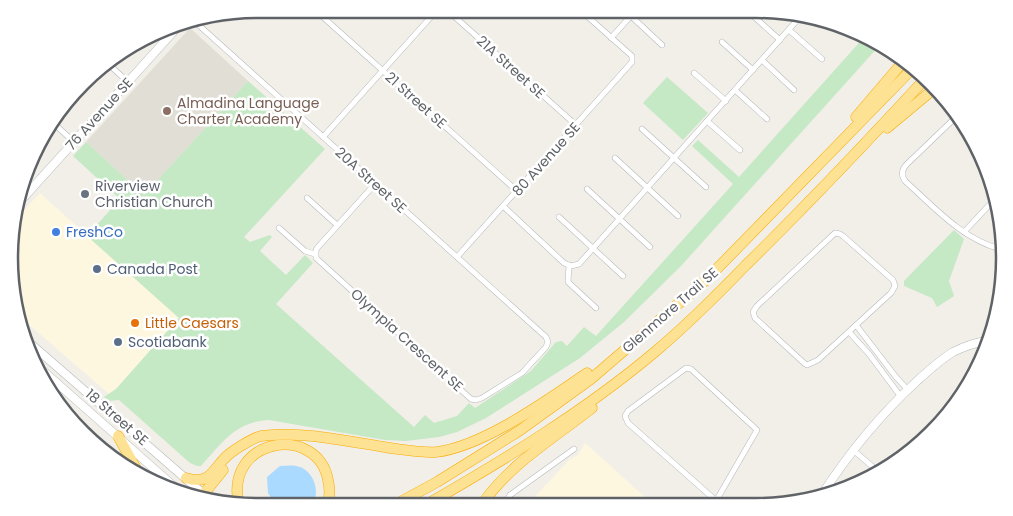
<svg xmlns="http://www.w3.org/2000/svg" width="1013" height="516" font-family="Poppins,sans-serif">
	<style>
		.commercial { fill: #fef7e0 }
		.education { fill: #e1ded6 }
		.green { fill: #c5e8c5 }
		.water { fill: #aadaff }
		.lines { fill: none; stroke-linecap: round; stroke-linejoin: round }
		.street-casing { stroke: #b5b8bc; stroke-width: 6 }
		.secondary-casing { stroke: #b6babf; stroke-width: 9 }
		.highway-casing { stroke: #f9ab00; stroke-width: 11 }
		.street { stroke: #fff; stroke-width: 5 }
		.secondary { stroke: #fff; stroke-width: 8 }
		.highway { stroke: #fde293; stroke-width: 10 }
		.education-dot { fill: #8d6e63; stroke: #fff; stroke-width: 2 }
		.worship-dot { fill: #6b7280; stroke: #fff; stroke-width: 2 }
		.shop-dot { fill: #3f7fe0; stroke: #fff; stroke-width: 2 }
		.service-dot { fill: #5c6f8a; stroke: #fff; stroke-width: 2 }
		.food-dot { fill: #e8710a; stroke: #fff; stroke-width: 2 }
		.labels { text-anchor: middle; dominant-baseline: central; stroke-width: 5; stroke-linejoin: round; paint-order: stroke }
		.street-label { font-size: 14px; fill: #5f6368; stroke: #fff }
		.education-label { font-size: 14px; fill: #785e54; stroke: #fff; text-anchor: start }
		.worship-label { font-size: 14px; fill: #5b616d; stroke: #fff; text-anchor: start }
		.shop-label { font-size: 14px; fill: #366cbe; stroke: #fff; text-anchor: start }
		.service-label { font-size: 14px; fill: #4e5e75; stroke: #fff; text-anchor: start }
		.food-label { font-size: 14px; fill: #c56008; stroke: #fff; text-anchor: start }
		.rim { fill: none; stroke: #5f6368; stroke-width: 2.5 }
	</style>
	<rect width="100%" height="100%" fill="#f1efe8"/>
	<g class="commercial">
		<path d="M40 193 179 318 116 389 109 394 19 316 9 275 14 221Z"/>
		<path d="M585 443 654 505 526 506 569 460 578 455Z"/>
	</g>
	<path class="education" d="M190 28 248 81 144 195 86 142Z"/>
	<g class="green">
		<path d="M866 35 880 45 681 266 624 322 580 358 486 418 457 432 439 437 406 441 385 440 269 420C235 422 223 442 201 466H197L190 463 119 400 109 401 104 397 116 389 179 318 87 236 120 199 73 156 86 142 144 195 248 81 325 149 244 237 250 242 270 235 272 237 260 251 286 275 305 255 313 263 276 304 414 427 425 415 434 423 457 416 469 403 475 408 531 371 556 342 562 341 567 346 584 327 596 336 733 184 692 146 698 140 739 177Z"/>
		<path d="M667 77 708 113 683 140 643 103Z"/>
		<path d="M954 230 964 239 949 281 954 296 937 307 932 298 904 286V281Z"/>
		<path d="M59 401 107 443 128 467 82 434Z"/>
	</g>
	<path class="water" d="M280 466C285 466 291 465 296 466 313 468 323 494 310 507H277L268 493 267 477Z"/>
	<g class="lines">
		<defs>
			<g id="street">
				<path d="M314 9 517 191"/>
				<path d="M446 9 576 125"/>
				<path d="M684 9 690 15"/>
				<path d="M750 13 780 40"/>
				<path d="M631 16 662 45"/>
				<path d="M193 20 546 337 548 342 546 347 522 373 482 398 476 400 471 399 316 258V250L318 247 375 184"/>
				<path d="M789 30 822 59"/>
				<path d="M611 38 637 9"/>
				<path d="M722 42 753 70"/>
				<path d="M762 60 794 90"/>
				<path d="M105 61 128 82"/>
				<path d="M694 73 726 101"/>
				<path d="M735 90 767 119"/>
				<path d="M956 117 907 164C902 169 901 175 905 181 934 207 962 239 1000 249"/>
				<path d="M50 120 74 142"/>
				<path d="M707 121 740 150"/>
				<path d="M642 129 706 187"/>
				<path d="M323 137 438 9"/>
				<path d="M615 158 678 216"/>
				<path d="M587 189 650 247"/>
				<path d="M18 193 23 198"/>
				<path d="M307 198 337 225"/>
				<path d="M503 206 564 263 571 266 579 264 800 17"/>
				<path d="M559 217 623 276"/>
				<path d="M279 228 305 251 315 254"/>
				<path d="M964 232 993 201"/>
				<path d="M835 233 840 234 843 236 893 280 895 286 891 293 818 360 807 365 804 363 755 318 753 312 757 306Z"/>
				<path d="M457 257 632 62V56L579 9"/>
				<path d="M569 265 568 282 596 308"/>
				<path d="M856 325 896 377 908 390"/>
				<path d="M849 332 869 354 901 397"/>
				<path d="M853 450 880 473"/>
				<path d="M716 501 757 430 691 369 686 368 628 411 625 416 628 423 721 505"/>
				<path d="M503 506 510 495 574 449"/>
			</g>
			<g id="secondary">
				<path d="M16 206 183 21"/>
				<path d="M24 338 208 498"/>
				<path d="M33 362 177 489"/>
				<path d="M821 496C848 454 880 415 917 381 928 371 940 360 953 352 963 347 974 343 986 341"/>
			</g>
			<g id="highway">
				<path d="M856 117 902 63"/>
				<path d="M887 128 935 88"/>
				<path d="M118 436 140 476"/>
				<path d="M186 478C211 486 213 468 228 455 235 449 253 438 261 436 300 430 351 442 390 448 405 450 421 453 436 452 482 447 548 400 587 373"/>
				<path d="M202 496 223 470"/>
				<path d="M239 506C223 436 318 424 328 480 330 489 330 498 327 506"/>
				<path d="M393 506 437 482 519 431 591 379 707 279 911 70"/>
				<path d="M424 506C504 460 585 411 656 351 688 324 717 295 746 265 807 205 866 143 924 80"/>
				<path d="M481 506C508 465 554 438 592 408"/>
			</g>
		</defs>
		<use href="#street" class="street-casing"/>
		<use href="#secondary" class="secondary-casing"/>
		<use href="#highway" class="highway-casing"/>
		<use href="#street" class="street"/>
		<use href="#secondary" class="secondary"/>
		<use href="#highway" class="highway"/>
	</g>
	<circle class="education-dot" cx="167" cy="111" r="5"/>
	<circle class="worship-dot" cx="85" cy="194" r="5"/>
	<circle class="shop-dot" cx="56" cy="232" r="5"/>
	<g class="service-dot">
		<circle cx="97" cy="269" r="5"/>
		<circle cx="118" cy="342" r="5"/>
	</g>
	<circle class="food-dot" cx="135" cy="323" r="5"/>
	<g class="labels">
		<g class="street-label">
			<text transform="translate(511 67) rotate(42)">21A Street SE</text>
			<text transform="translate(416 100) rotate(42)">21 Street SE</text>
			<text transform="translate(99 114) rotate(-48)">76 Avenue SE</text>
			<text transform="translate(546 159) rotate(-48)">80 Avenue SE</text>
			<text transform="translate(371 180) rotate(42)">20A Street SE</text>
			<text transform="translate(670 310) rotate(-41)">Glenmore Trail SE</text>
			<text transform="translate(407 340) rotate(42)">Olympia Crescent SE</text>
			<text transform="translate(117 417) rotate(41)">18 Street SE</text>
		</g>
		<g class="education-label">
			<text x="177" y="103">Almadina Language<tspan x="177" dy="16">Charter Academy</tspan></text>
		</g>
		<g class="worship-label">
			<text x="95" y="186">Riverview<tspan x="95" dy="16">Christian Church</tspan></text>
		</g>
		<g class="shop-label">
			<text x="66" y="232">FreshCo</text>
		</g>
		<g class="service-label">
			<text x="107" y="269">Canada Post</text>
			<text x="128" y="342">Scotiabank</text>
		</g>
		<g class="food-label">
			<text x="145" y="323">Little Caesars</text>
		</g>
	</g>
	<path d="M0 0H1013V516H0ZM258 18H756A240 240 0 0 1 996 258V258A240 240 0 0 1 756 498H258A240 240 0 0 1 18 258V258A240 240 0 0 1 258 18Z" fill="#fff" fill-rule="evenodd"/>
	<path class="rim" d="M258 18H756A240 240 0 0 1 996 258V258A240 240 0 0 1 756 498H258A240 240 0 0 1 18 258V258A240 240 0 0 1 258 18Z"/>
</svg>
